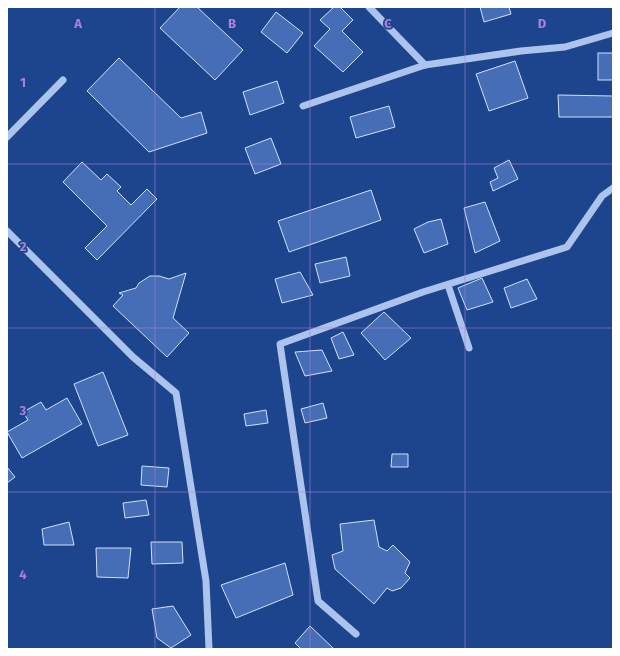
<svg xmlns="http://www.w3.org/2000/svg" width="620" height="656" font-family="'Fira Sans',sans-serif">
	<style>
		.building { fill: #456eb6; stroke: #d1e0fa }
		.lines { fill: none; stroke-linecap: round; stroke-linejoin: round }
		.minor { stroke: #abc3ed; stroke-width: 7 }
		.grid { fill: none; stroke: #b080d9; stroke-width: 1; stroke-opacity: 0.55 }
		.grid-label { font-size: 13px; text-anchor: middle; font-weight: bold; fill: #b080d9; stroke: #1d458e; stroke-width: 3.5; stroke-linejoin: round; paint-order: stroke }
	</style>
	<rect width="100%" height="100%" fill="#1d458e"/>
	<g class="building">
		<path d="M180 7H197L243 50 215 80 160 28Z"/>
		<path d="M334 7H340L353 20 342 31 363 52 343 72 314 46 330 29 320 20Z"/>
		<path d="M480 7H509L511 14 484 22Z"/>
		<path d="M276 12 303 33 287 53 261 32Z"/>
		<rect x="598" y="53" width="15" height="27"/>
		<path d="M119 58 181 118 201 112 207 133 149 152 87 91Z"/>
		<path d="M515 61 528 98 489 111 476 74Z"/>
		<path d="M277 81 284 103 250 115 243 92Z"/>
		<path d="M558 95 613 96V117H559Z"/>
		<path d="M389 106 395 127 356 138 350 117Z"/>
		<path d="M271 138 281 164 255 174 245 148Z"/>
		<path d="M509 160 518 179 493 191 490 182 498 178 494 168Z"/>
		<path d="M82 162 101 180 107 174 121 187 117 191 131 205 147 189 157 199 97 260 85 248 107 226 63 182Z"/>
		<path d="M371 190 381 220 289 252 278 221Z"/>
		<path d="M485 202 500 241 475 253 464 208Z"/>
		<path d="M441 219 448 244 424 253 414 229 428 222Z"/>
		<path d="M346 257 350 276 320 283 315 264Z"/>
		<path d="M300 272 313 295 282 303 275 279Z"/>
		<path d="M186 273 173 318 189 333 167 357 113 306 123 295 119 293 136 288 139 283 150 276H159L169 279Z"/>
		<path d="M482 278 493 302 467 310 458 288Z"/>
		<path d="M527 279 537 299 511 308 504 288Z"/>
		<path d="M384 312 411 338 385 360 361 333Z"/>
		<path d="M343 332 354 355 339 359 331 338Z"/>
		<path d="M322 350 332 371 305 376 295 352Z"/>
		<path d="M103 372 128 435 98 446 74 384Z"/>
		<path d="M67 398 82 424 22 458 7 432 28 420 23 412 41 402 46 410Z"/>
		<path d="M323 403 327 418 305 423 301 409Z"/>
		<path d="M266 410 268 423 246 426 244 414Z"/>
		<path d="M392 454H408V467H391Z"/>
		<path d="M142 466 169 468 167 487 141 485Z"/>
		<path d="M7 467 15 477 7 483Z"/>
		<path d="M146 500 149 515 125 518 123 503Z"/>
		<path d="M374 520 379 547 387 551 393 545 410 562 405 573 410 578 401 588 392 591 387 588 374 604 335 569 332 555 343 551 340 524Z"/>
		<path d="M69 522 74 545H44L42 529Z"/>
		<path d="M151 542H182L183 563 152 564Z"/>
		<path d="M96 548H131L128 578 97 577Z"/>
		<path d="M285 563 293 595 236 618 221 585Z"/>
		<path d="M173 606 191 635 171 648 157 638 152 609Z"/>
		<path d="M310 626 333 648 332 649H301L295 643Z"/>
	</g>
	<g class="lines">
		<g class="minor">
			<path d="M369 7 425 65"/>
			<path d="M303 106 425 65 521 51 565 47 613 33"/>
			<path d="M7 137 63 80"/>
			<path d="M7 231 133 357 176 393 206 581 209 649"/>
			<path d="M448 285 469 348"/>
			<path d="M356 634 318 601 280 344 423 292 567 247 602 196 613 188"/>
		</g>
	</g>
	<path class="grid" d="M155 7V649M310 7V649M465 7V649M7 164H613M7 328H613M7 492H613"/>
	<g class="grid-label">
		<text x="78" y="28">A</text>
		<text x="232" y="28">B</text>
		<text x="388" y="28">C</text>
		<text x="542" y="28">D</text>
		<text x="23" y="87">1</text>
		<text x="23" y="251">2</text>
		<text x="23" y="415">3</text>
		<text x="23" y="579">4</text>
	</g>
	<rect width="620" height="656" fill="none" stroke="#ffffff" stroke-width="16"/>
</svg>
